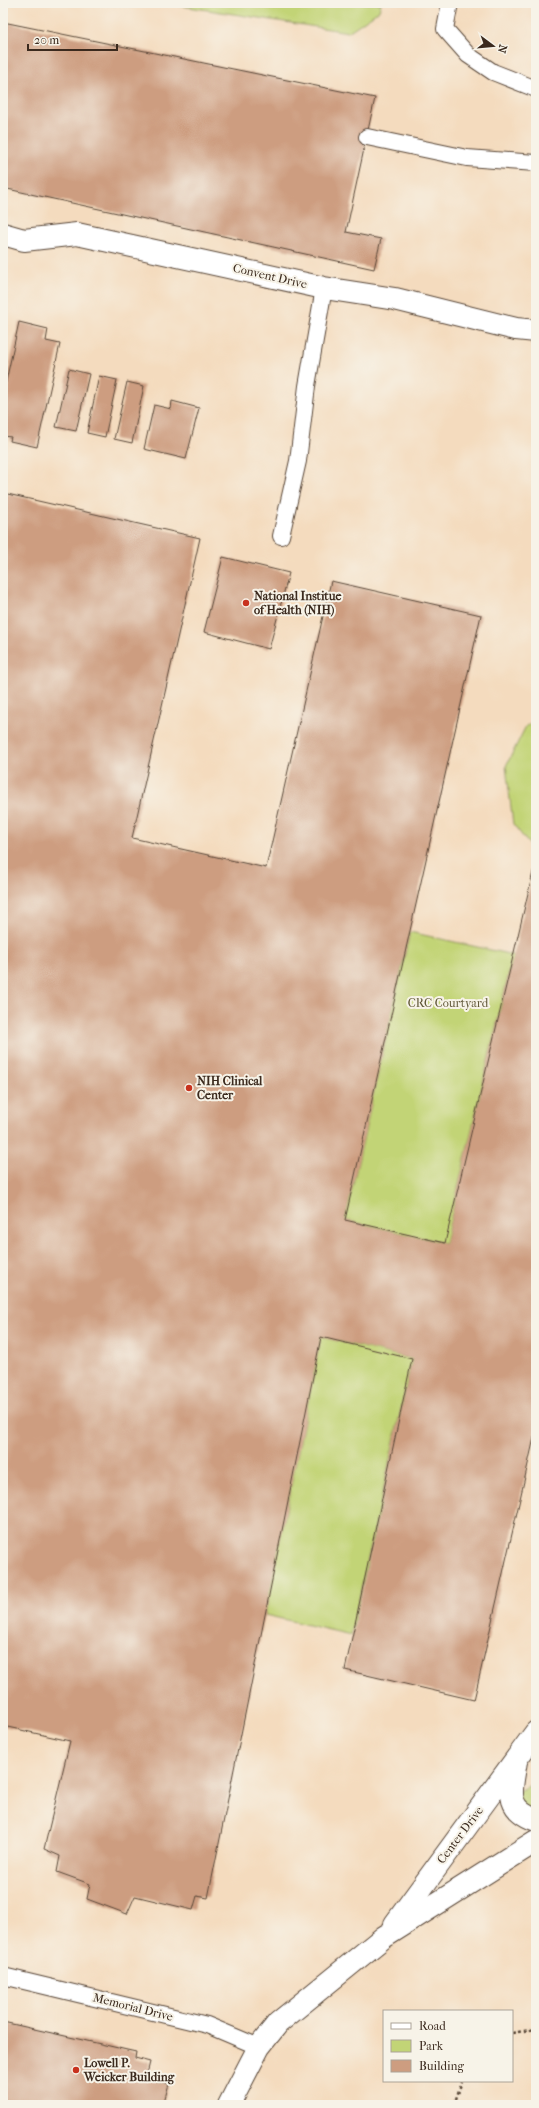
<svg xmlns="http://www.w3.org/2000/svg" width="539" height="2108" font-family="'IM FELL French Canon',serif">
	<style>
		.green { fill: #c2d476; stroke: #7e7f4a }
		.building { fill: #cd9d80 }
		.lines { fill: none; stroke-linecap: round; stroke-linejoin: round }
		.service-casing { stroke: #574536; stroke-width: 18 }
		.minor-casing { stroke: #574536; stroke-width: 24 }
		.path { stroke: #574536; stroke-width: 2.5; stroke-dasharray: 3 3; stroke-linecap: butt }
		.service { stroke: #fff; stroke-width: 16 }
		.minor { stroke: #fff; stroke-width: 22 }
		.poi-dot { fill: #c8321e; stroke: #f7f3e8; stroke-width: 1.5 }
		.labels { text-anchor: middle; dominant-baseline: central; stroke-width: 4; stroke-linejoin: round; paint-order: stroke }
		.street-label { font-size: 12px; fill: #3b2a1e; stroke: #f7f3e8 }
		.poi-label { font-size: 12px; font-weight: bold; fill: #3b2a1e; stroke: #f7f3e8; text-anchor: start }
		.park-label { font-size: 12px; fill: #5d5434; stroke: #f7f3e8 }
	</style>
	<rect width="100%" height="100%" fill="#f7f3e8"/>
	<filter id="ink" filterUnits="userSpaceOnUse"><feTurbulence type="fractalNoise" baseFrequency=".025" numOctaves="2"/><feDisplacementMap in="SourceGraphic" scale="8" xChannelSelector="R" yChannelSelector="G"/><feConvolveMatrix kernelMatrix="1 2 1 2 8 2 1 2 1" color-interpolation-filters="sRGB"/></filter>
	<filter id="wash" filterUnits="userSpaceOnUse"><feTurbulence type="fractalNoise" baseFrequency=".012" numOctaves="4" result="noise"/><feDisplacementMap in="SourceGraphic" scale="16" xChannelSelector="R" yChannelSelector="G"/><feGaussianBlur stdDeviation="0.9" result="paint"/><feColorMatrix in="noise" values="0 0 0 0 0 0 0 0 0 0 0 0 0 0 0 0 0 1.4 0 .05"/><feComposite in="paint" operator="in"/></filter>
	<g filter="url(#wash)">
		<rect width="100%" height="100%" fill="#f4dbbe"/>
		<g class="green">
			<path d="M163 3H381L379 11 348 32Z"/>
			<path d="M536 720V853L513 824 506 766 526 726Z"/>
			<path d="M410 932 513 955 445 1243 345 1220Z"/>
			<path d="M321 1337 412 1359 351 1635 265 1615Z"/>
			<path d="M536 1779V1820L511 1795 531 1785Z"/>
		</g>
		<g id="blocks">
			<g class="building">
				<path d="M3 22 375 98 346 232 381 239 374 269 3 188Z"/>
				<path d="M19 322 48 329 46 341 60 344 37 447 10 441 11 437 3 436V395Z"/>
				<path d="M69 369 89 374 76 431 56 427Z"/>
				<path d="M99 376 117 380 105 437 87 433Z"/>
				<path d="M127 382 144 386 132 443 114 439Z"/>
				<path d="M172 401 199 408 186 459 144 449 154 405 171 409Z"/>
				<path d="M3 493 200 538 132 838 266 868 331 581 481 615 345 1220 445 1243 534 868 536 869V1429L474 1700 345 1670 412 1359 321 1337 208 1898 197 1896 193 1910 135 1896 127 1914 87 1899 90 1884 57 1872 60 1856 44 1849 70 1741 3 1726Z"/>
				<path d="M223 557 289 573 269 649 204 632Z"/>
				<path d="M3 2022 136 2052 135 2058 150 2062 146 2078 169 2084 163 2105H3Z"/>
			</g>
		</g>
	</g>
	<g filter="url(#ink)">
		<use href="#blocks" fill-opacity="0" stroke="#574536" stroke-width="1"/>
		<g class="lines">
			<defs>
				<g id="service">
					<path d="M450 3 445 29 468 55 493 72 536 89"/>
					<path d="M367 137 467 158 536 163"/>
					<path d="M281 536 298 461 307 386 324 288"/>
					<path d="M3 1976 207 2025 259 2047"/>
				</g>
				<g id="minor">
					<path d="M3 234 24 240 77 234 324 288 395 299 516 329 536 331"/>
					<path d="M516 1761C512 1789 503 1808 536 1820"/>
					<path d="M395 1924 536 1732"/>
					<path d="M229 2105 259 2047 278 2023 384 1937 536 1841"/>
				</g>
			</defs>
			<use href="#service" class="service-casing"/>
			<use href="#minor" class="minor-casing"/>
			<g class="path">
				<path d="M512 2033 536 2029"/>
				<path d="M454 2105 462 2081"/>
				<path d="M531 2105 536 2089"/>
			</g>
			<use href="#service" class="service"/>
			<use href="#minor" class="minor"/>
		</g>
	</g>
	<g class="poi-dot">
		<circle cx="246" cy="603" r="4"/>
		<circle cx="189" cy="1088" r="4"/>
		<circle cx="76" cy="2070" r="4"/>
	</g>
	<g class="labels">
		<g class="street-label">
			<text transform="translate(270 276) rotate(13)">Convent Drive</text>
			<text transform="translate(460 1835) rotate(-53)">Center Drive</text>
			<text transform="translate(133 2007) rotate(14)">Memorial Drive</text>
		</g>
		<g class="poi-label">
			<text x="254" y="596">National Institue<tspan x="254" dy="14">of Health (NIH)</tspan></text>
			<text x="197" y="1081">NIH Clinical<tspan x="197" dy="14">Center</tspan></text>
			<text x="84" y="2063">Lowell P.<tspan x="84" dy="14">Weicker Building</tspan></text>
		</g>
		<g class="park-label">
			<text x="448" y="1003">CRC Courtyard</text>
		</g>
	</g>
	<rect width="539" height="2108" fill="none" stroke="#f7f3e8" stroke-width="16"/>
	<rect x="383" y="2010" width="130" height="72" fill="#f7f3e8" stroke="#aca397"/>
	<rect x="391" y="2023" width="20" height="6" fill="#ffffff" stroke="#aca397"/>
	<text x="419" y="2030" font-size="12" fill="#3b2a1e">Road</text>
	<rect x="391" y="2040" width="20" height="12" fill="#c2d476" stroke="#aca397"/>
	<text x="419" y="2050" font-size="12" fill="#3b2a1e">Park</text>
	<rect x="391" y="2060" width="20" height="12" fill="#cd9d80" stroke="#aca397"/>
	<text x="419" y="2070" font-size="12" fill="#3b2a1e">Building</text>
	<g transform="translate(493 46) rotate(106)" stroke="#f7f3e8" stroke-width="3" paint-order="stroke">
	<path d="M0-3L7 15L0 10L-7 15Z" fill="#3b2a1e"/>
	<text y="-6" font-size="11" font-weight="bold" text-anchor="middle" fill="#3b2a1e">N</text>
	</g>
	<path d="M28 44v6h89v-6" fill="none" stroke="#3b2a1e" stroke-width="2"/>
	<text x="34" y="44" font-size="12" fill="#3b2a1e" stroke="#f7f3e8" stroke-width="3" paint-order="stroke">20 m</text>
</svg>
